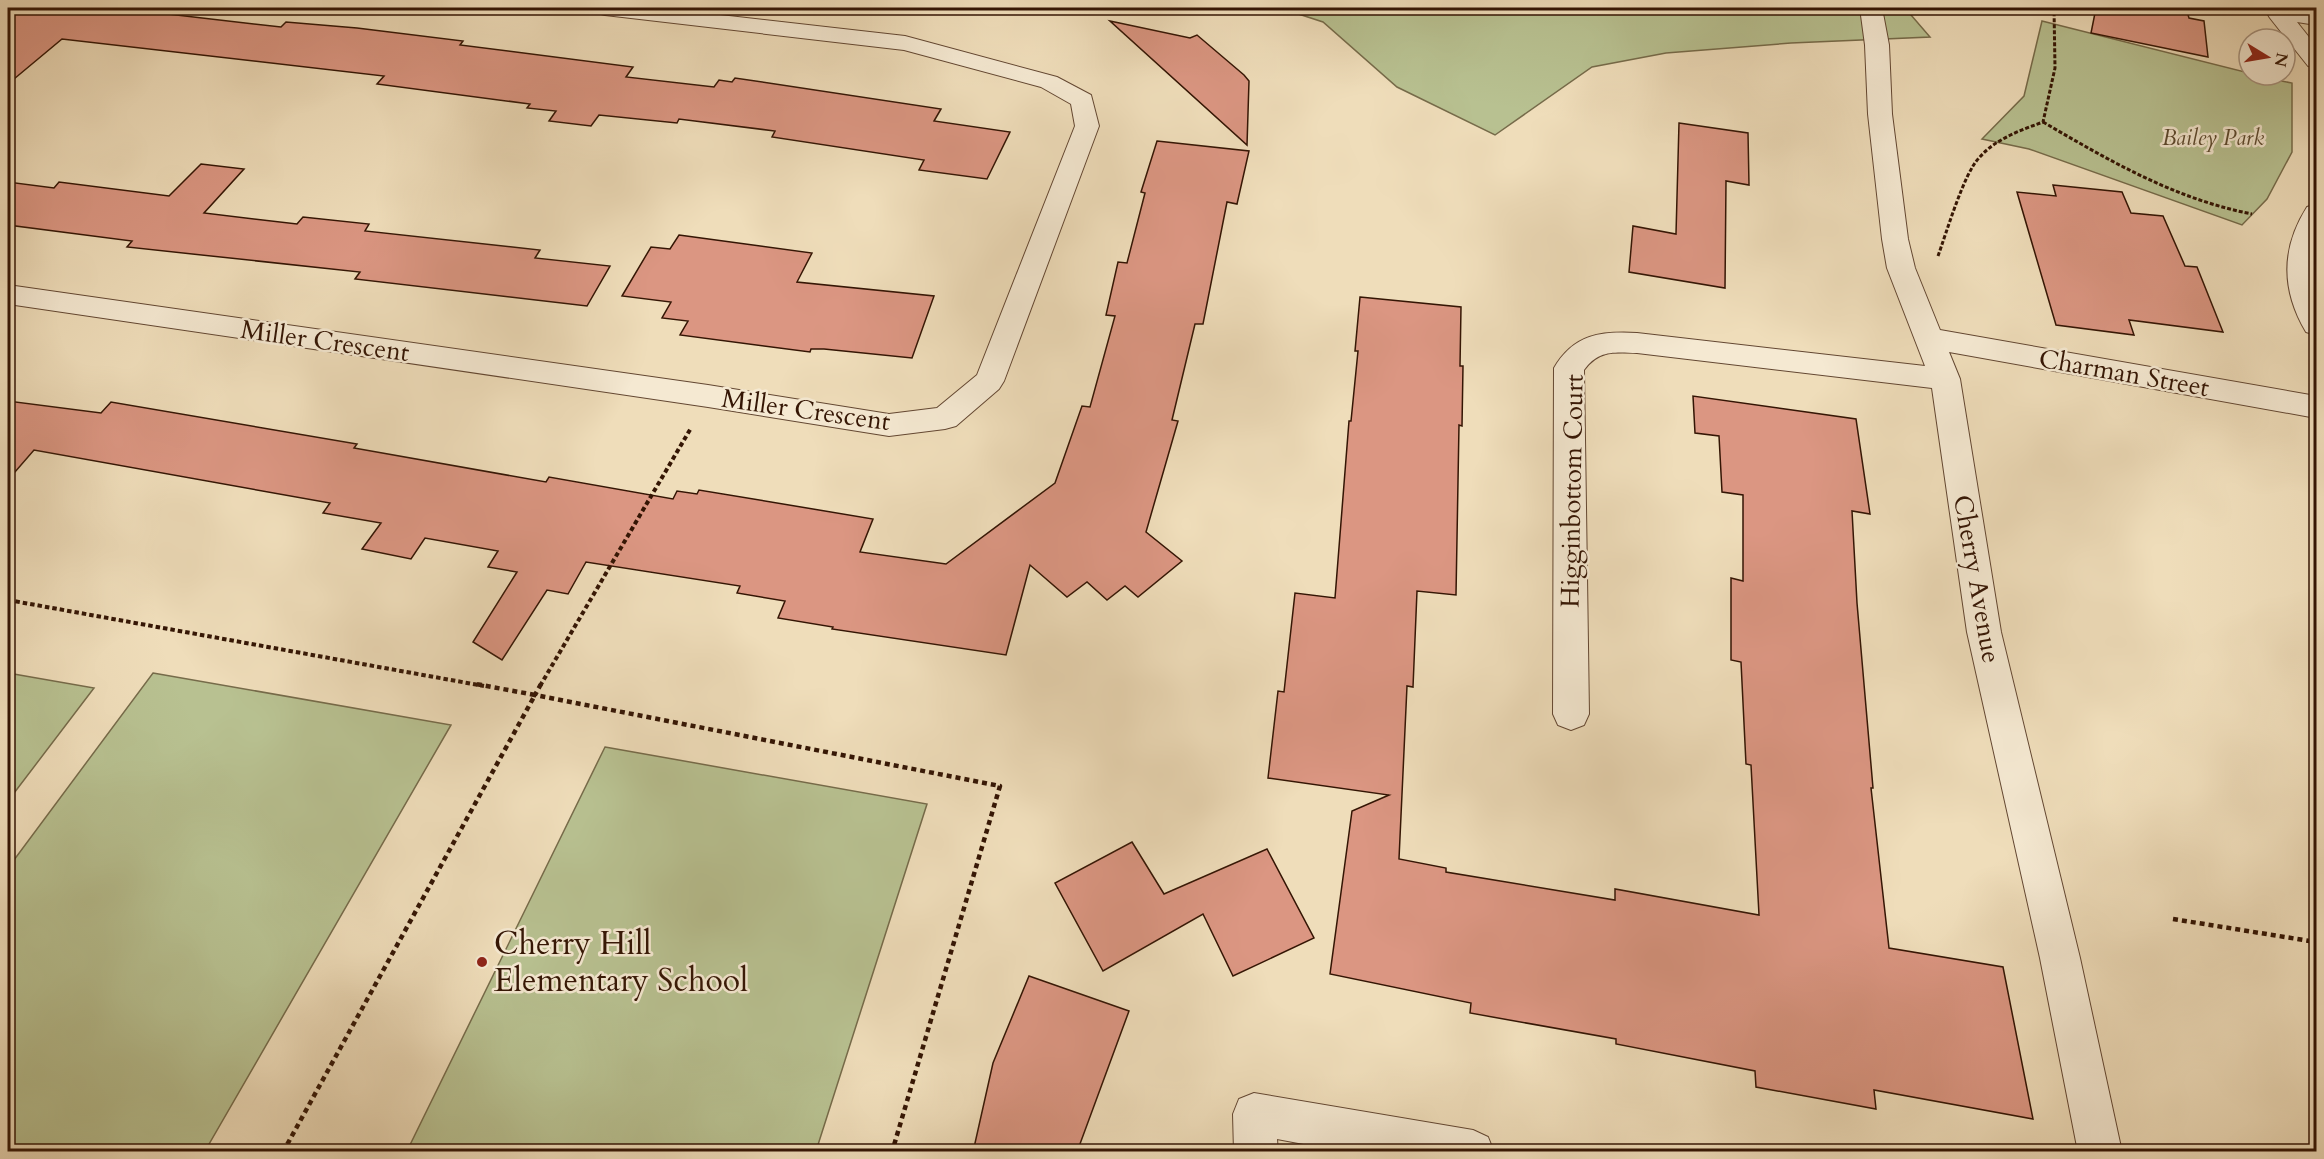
<svg xmlns="http://www.w3.org/2000/svg" width="2324" height="1159" font-family="Cardo,serif">
	<style>
		.green { fill: #b8c191; stroke: #766b4a; stroke-width: 1.5 }
		.building { fill: #db9682; stroke: #341504; stroke-width: 1.5 }
		.lines { fill: none; stroke-linecap: round; stroke-linejoin: round }
		.minor-casing { stroke: #634732; stroke-width: 2 }
		.path-far2 { stroke: #341504; stroke-width: 3; stroke-dasharray: 4 2; stroke-linecap: butt }
		.path-far1 { stroke: #341504; stroke-width: 4; stroke-dasharray: 4.5 3; stroke-linecap: butt }
		.path { stroke: #341504; stroke-width: 4.5; stroke-dasharray: 5 4; stroke-linecap: butt }
		.minor { fill: #f5e9d2; fill-rule: evenodd }
		.poi-dot { fill: #8f2418; stroke: #f5e9d2; stroke-width: 2 }
		.labels { text-anchor: middle; dominant-baseline: central; stroke-width: 5; stroke-linejoin: round; paint-order: stroke }
		.far-park-label { font-size: 22px; font-style: italic; fill: #5c492e; stroke: #f5e9d2 }
		.street-label { font-size: 26px; fill: #341504; stroke: #f5e9d2 }
		.near-poi-label { font-size: 32px; fill: #341504; stroke: #f5e9d2; text-anchor: start }
	</style>
	<rect width="100%" height="100%" fill="#efddba"/>
	<filter id="stains"><feTurbulence type="fractalNoise" baseFrequency=".00333" numOctaves="4"/><feColorMatrix values="0 0 0 0 .2 0 0 0 0 .09 0 0 0 0 .02 0 0 0 .5 -.17"/></filter>
	<radialGradient id="worn" r=".72"><stop offset=".6" stop-color="#630" stop-opacity="0"/><stop offset="1" stop-color="#630" stop-opacity=".3"/></radialGradient>
	<g class="green">
		<path d="M1280 8H1905L1930 37 1791 43 1666 53 1592 67 1495 135 1397 87 1323 22Z"/>
		<path d="M2042 21 2249 73V75L2292 83V152L2267 199 2242 225 2029 149 1982 139 2024 96Z"/>
		<path d="M8 673 94 688 8 801Z"/>
		<path d="M153 673 451 725 205 1151H8V868Z"/>
		<path d="M605 747 927 804 816 1151H407Z"/>
	</g>
	<g class="building">
		<path d="M8 8H166L159 13 281 27 286 22 357 28 463 41 460 45 633 67 626 77 714 87 719 80 732 82 735 78 941 109 934 121 1010 132 987 179 919 170 924 160 772 137 775 131 679 119 677 123 599 115 591 126 549 121 556 111 527 108 530 104 377 84 384 76 62 39 8 84Z"/>
		<path d="M2096 8H2186L2189 18 2204 21 2208 57 2091 33Z"/>
		<path d="M1110 21 1190 38 1197 35 1244 75 1249 81 1247 145Z"/>
		<path d="M1679 123 1748 133 1749 185 1726 181 1725 288 1629 272 1633 226 1676 234Z"/>
		<path d="M1157 141 1249 151 1237 204 1227 202 1203 324H1195L1172 420 1178 421 1146 532 1182 561 1138 597 1125 586 1107 600 1087 582 1067 597 1030 565 1006 655 832 629 833 627 778 618 785 601 737 593 740 586 586 562 568 594 547 590 502 660 473 642 517 572 488 567 498 551 425 538 411 559 362 549 381 523 323 513 330 503 34 450 8 480V401L101 413 111 402 357 444 354 448 546 482 549 477 673 499 677 491 697 494 699 490 873 519 860 552 946 564 1055 483 1082 406 1090 407 1115 316 1106 315 1118 262 1127 263 1145 193 1141 192Z"/>
		<path d="M201 164 244 169 204 213 297 224 303 217 369 224 365 231 540 250 535 258 610 266 587 306 355 279 360 272 127 247 132 241 8 225V182L54 188 59 182 169 196Z"/>
		<path d="M2053 185 2122 192 2131 213 2163 216 2185 266 2197 267 2223 332 2129 320 2134 335 2056 325 2017 192 2056 196Z"/>
		<path d="M679 235 812 253 797 282 934 296 912 358 824 349H811L810 352 680 335 688 321 662 318 671 302 622 296 651 247 670 249Z"/>
		<path d="M1360 297 1461 307 1460 366H1463L1462 426 1459 425 1456 595 1417 591 1413 687 1407 686 1399 859 1446 868V872L1615 900V889L1759 915 1751 765 1746 764 1741 662 1731 660V578L1743 581V495L1722 492 1719 436 1695 433 1693 396 1856 419 1870 514 1852 511 1857 603 1873 788H1871L1889 948 2003 967 2033 1119 1874 1090 1876 1109 1756 1087 1755 1071 1616 1044V1039L1470 1013 1471 1003 1330 974 1352 811 1389 795 1268 778 1278 691 1284 692 1295 593 1335 598 1349 421H1351L1358 351H1355Z"/>
		<path d="M1132 842 1164 894 1267 849 1314 938 1233 976 1203 914 1103 971 1055 883Z"/>
		<path d="M1029 976 1129 1011 1077 1152H973L993 1063Z"/>
	</g>
	<g class="lines">
		<defs>
			<g id="minor">
				<path d="M594 8H659L905 36 1057 77 1091 95 1099 126 1004 381 999 389 956 426 945 429 889 436 708 407 8 304V285L708 385 889 414 937 408 977 375 1075 126 1071 104 1041 87 904 50 605 15 597 13Z"/>
				<path d="M1860 8H1882L1889 45 1892 114 1908 239 1915 268 1940 330 2316 396V418L1949 352 1960 379 2001 632 2080 958 2122 1152H2078L2040 958 1967 632 1932 388 1637 353C1614 352 1598 350 1584 370L1589 714 1584 725 1571 730 1558 725 1553 714 1554 368C1574 334 1601 331 1637 333L1925 366 1887 268 1882 239 1868 114 1865 45Z"/>
				<path d="M2270 8 2316 11V25L2297 22 2316 46V68L2308 66 2270 18 2267 13Z"/>
				<path d="M2316 204C2318 226 2312 248 2313 270 2314 292 2318 313 2316 335L2306 332C2281 290 2281 248 2307 207Z"/>
				<path d="M1254 1093 1473 1130 1488 1137 1494 1152H1346L1277 1139 1278 1152H1234L1233 1114 1239 1099Z"/>
			</g>
		</defs>
		<use href="#minor" class="minor-casing"/>
		<g class="path-far2">
			<path d="M2043 122C2110 161 2175 199 2252 214"/>
			<path d="M1938 256C1946 234 1964 173 1979 158 1995 139 2021 130 2043 122L2055 68 2054 8"/>
		</g>
		<g class="path-far1">
			<path d="M8 600 484 686"/>
			<path d="M540 686 691 428"/>
		</g>
		<g class="path">
			<path d="M541 684 535 695 1000 786 892 1152"/>
			<path d="M2173 919 2316 942"/>
			<path d="M283 1152 535 695 476 684"/>
		</g>
		<use href="#minor" class="minor"/>
	</g>
	<circle class="poi-dot" cx="482" cy="962" r="6"/>
	<g class="labels">
		<g class="far-park-label">
			<text x="2213" y="138">Bailey Park</text>
		</g>
		<g class="street-label">
			<text transform="translate(325 341) rotate(8)">Miller Crescent</text>
			<text transform="translate(2124 373) rotate(10)">Charman Street</text>
			<text transform="translate(806 410) rotate(8)">Miller Crescent</text>
			<text transform="translate(1572 491) rotate(-89)">Higginbottom Court</text>
			<text transform="translate(1977 579) rotate(80)">Cherry Avenue</text>
		</g>
		<g class="near-poi-label">
			<text x="494" y="944">Cherry Hill<tspan x="494" dy="37">Elementary School</tspan></text>
		</g>
	</g>
	<rect width="2324" height="1159" fill="none" stroke="#efddba" stroke-width="30"/>
	<rect x="9" y="9" width="2306" height="1141" fill="none" stroke="#341504" stroke-width="3"/>
	<rect x="15" y="15" width="2294" height="1129" fill="none" stroke="#341504" stroke-width="1.5"/>
	<g transform="translate(2267 57) rotate(101)"><circle r="28" fill="#f5e9d2" stroke="#a89480" stroke-width="1.5"/>
	<path d="M0-4.5L10 22L0 15L-10 22Z" fill="#8f2418"/>
	<text y="-9" font-size="16" font-weight="bold" text-anchor="middle" fill="#341504">N</text>
	</g>
	<rect width="100%" height="100%" filter="url(#stains)"/>
	<rect width="100%" height="100%" fill="url(#worn)"/>
</svg>
